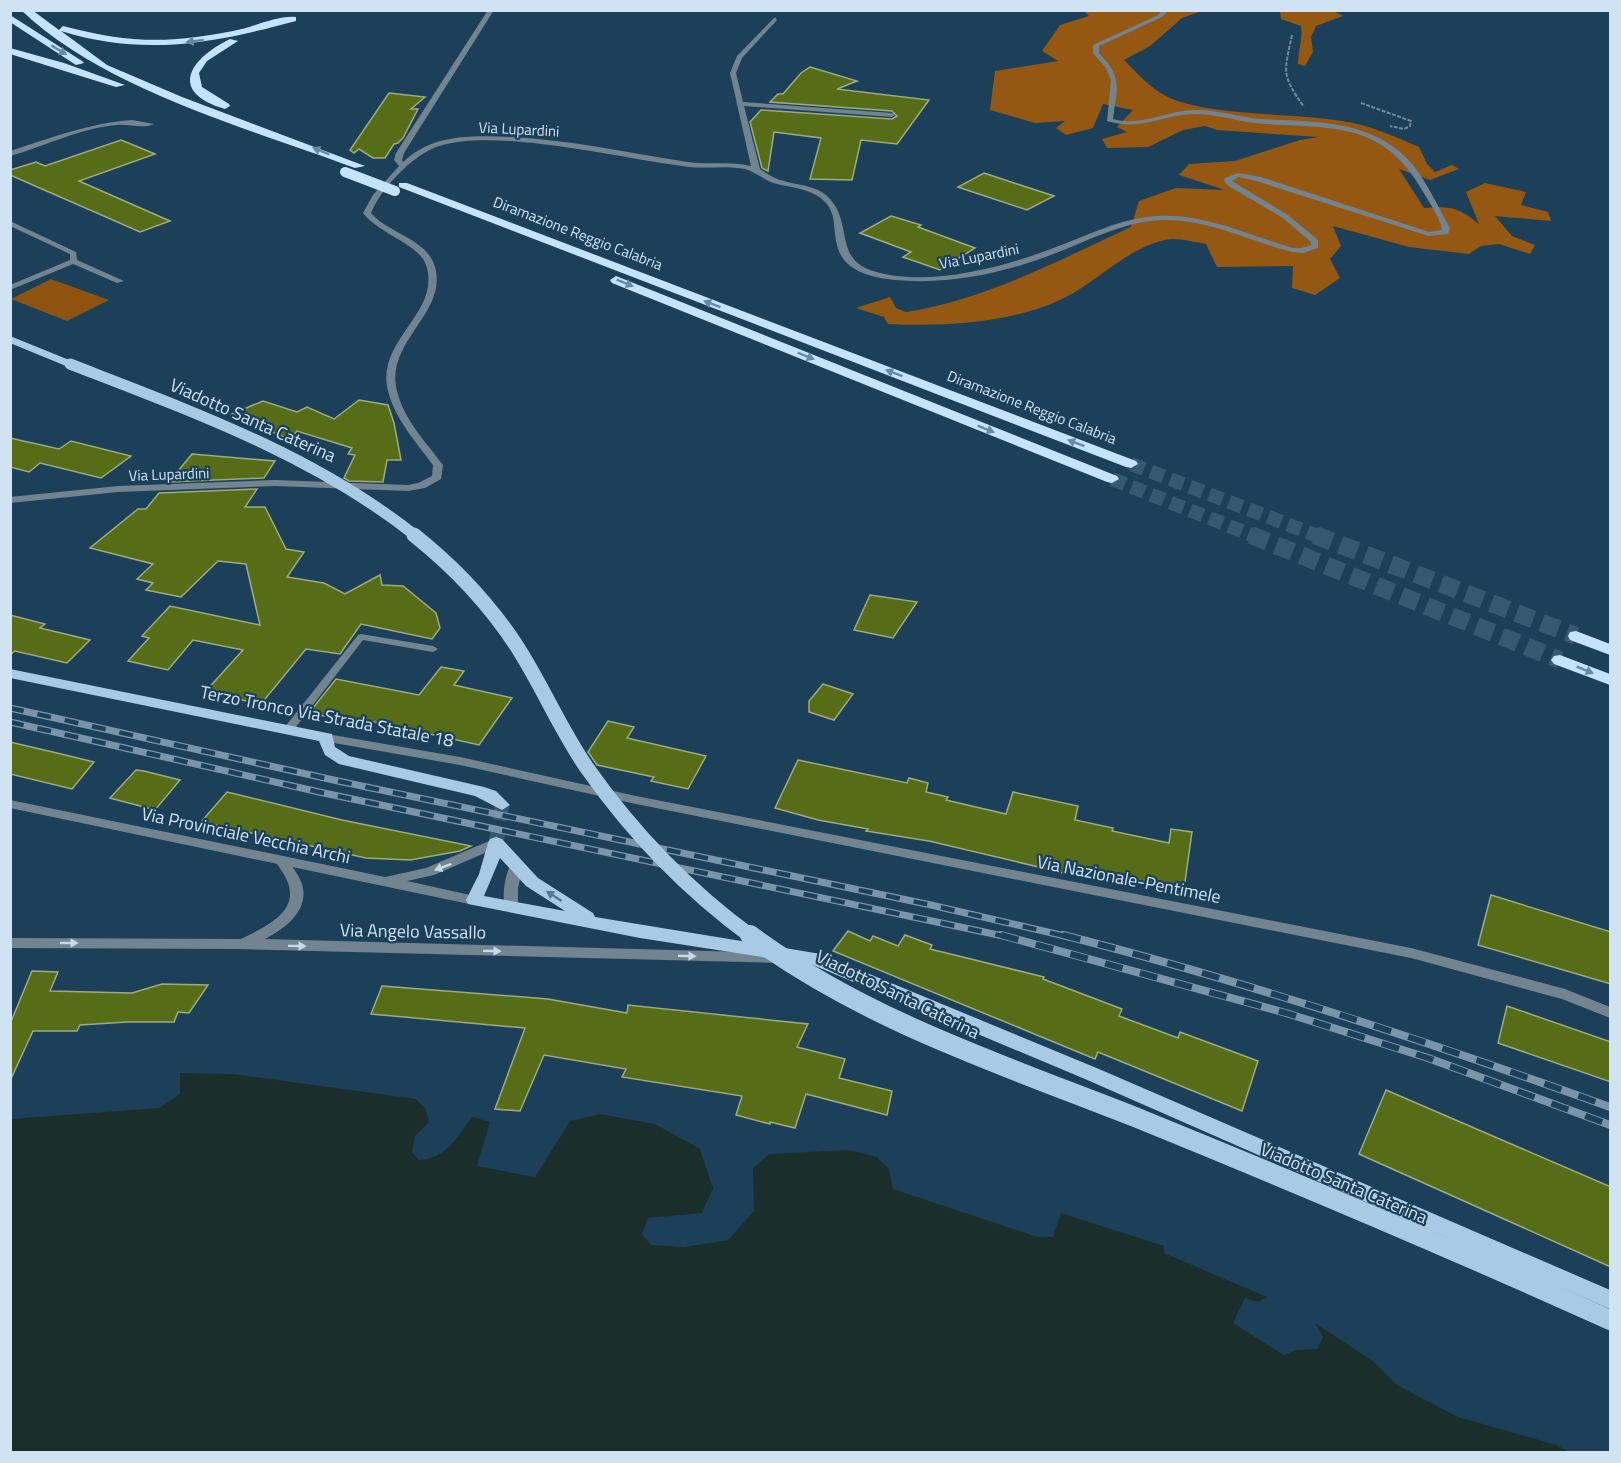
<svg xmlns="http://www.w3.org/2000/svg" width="1621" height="1463" font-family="'Titillium Web',sans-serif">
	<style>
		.green { fill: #8e530e }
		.forest { fill: #955812 }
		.water { fill: #1a2f2c }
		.building { fill: #576c16; stroke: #9dab81; stroke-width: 1.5 }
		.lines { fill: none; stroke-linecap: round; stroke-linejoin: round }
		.primary-tunnel { stroke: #375871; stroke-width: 15; stroke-dasharray: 15 8; stroke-linecap: butt }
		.motorway-tunnel-far1 { stroke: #375871; stroke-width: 14; stroke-dasharray: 14 7; stroke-linecap: butt }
		.motorway-tunnel { stroke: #375871; stroke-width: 18; stroke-dasharray: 18 9; stroke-linecap: butt }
		.path { stroke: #6e8ba0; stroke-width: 2; stroke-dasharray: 4 1.5; stroke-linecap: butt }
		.service { fill: #738491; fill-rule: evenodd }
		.minor { fill: #738491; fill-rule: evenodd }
		.tertiary { fill: #738491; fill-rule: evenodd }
		.primary { fill: #a8cae5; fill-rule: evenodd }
		.motorway { fill: #c4e4fe; fill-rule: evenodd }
		.rail-far1-casing { stroke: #7a95aa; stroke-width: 7 }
		.rail-casing { stroke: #7a95aa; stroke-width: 8 }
		.rail-far1 { stroke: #1c405a; stroke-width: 4.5; stroke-dasharray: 14; stroke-linecap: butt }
		.rail { stroke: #1c405a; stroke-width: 6; stroke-dasharray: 18; stroke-linecap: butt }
		.primary-bridge-far2 { stroke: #a8cae5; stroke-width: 11 }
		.primary-bridge-far1 { stroke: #a8cae5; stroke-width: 15 }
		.primary-bridge { stroke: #a8cae5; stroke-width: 20 }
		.motorway-bridge { stroke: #c4e4fe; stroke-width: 10 }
		.oneway { fill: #688aa4 }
		.oneway2 { fill: #c6dae9 }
		.oneway3 { fill: #547792 }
		.labels { text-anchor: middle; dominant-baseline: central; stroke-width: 4.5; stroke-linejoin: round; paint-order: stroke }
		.far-street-label { font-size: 15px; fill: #cfe3f3; stroke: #1c405a }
		.street-label { font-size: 18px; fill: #cfe3f3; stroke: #1c405a }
	</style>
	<rect width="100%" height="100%" fill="#1c405a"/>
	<path class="green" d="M51 279 109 300 67 321 11 299Z"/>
	<g class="forest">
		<path d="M1084 11H1202L1182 18 1150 46 1124 60C1137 73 1149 87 1166 96 1203 116 1296 113 1342 121 1370 125 1393 136 1419 147L1427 164 1435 172 1452 165 1459 169 1430 180 1399 169 1424 208C1451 206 1458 207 1479 224L1466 192 1485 183 1526 192 1521 205 1548 212 1551 221 1495 216 1512 236 1535 245 1530 254 1499 244 1481 246 1469 254 1409 247 1333 226 1341 246 1330 259 1340 278 1315 295 1292 288 1293 266 1217 267 1206 244C1194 242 1176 237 1165 240 1128 248 1099 280 1066 297 1016 323 943 327 888 324L884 317 856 308 890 297 896 308 906 312C987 299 1057 261 1131 227L1139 201 1176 188 1225 190 1179 175 1189 164 1235 161 1300 140 1319 137 1217 130 1205 126 1183 130 1148 147 1107 148 1102 139 1127 132 1117 127 1133 110 1103 104 1093 128 1066 135 1056 128 1065 121 1035 123 990 110 995 71 1058 61 1042 51 1060 25 1089 16Z"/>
		<path d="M1280 11H1334L1343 16 1316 26 1311 37 1313 52 1305 66 1298 64C1298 50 1303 40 1301 26L1281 19Z"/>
	</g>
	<path class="water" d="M180 1073 233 1074 416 1099 426 1109 429 1122 415 1136 412 1152 419 1160C446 1159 457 1137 472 1117L490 1122 477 1166 535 1177 570 1121 600 1114 655 1124 700 1149 713 1188 702 1213 648 1218 642 1234 651 1245 684 1247 728 1240 754 1211 753 1168 769 1154 849 1150 877 1157 889 1169 893 1189 1038 1237H1053L1061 1213 1164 1246V1253L1267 1297 1258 1302 1245 1298 1233 1323 1284 1355 1296 1350 1317 1349 1323 1337 1315 1323 1373 1361 1397 1385 1458 1417 1556 1445 1570 1452H11V1119L159 1108 180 1094Z"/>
	<g class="building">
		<path d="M810 67 857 81 837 89 929 100 897 144 861 140 852 180 810 179 821 138 774 132 768 171 762 168 750 122 761 110 892 119 897 116 892 111 770 102 778 94H783L801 73Z"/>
		<path d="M389 93 425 97 411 109H418L403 138 398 143 394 144 385 158H373L359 149 354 153 350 150Z"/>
		<path d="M121 140 155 154 79 181 170 221 140 232 10 175V170L36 162 45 166Z"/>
		<path d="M984 173 1011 182 1054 196 1027 210 958 187Z"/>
		<path d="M891 216 921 225 918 227 975 248 940 270 903 257 911 252 860 233Z"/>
		<path d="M359 400 388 405 394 423 401 460H387L383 482 349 481 344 478 355 455 348 454 352 448 297 431 290 440 232 414 263 401 297 412 307 407 334 419Z"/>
		<path d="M10 438 59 449 71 441 131 456 101 478 40 463 29 472 10 467Z"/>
		<path d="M192 454 275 461 264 478 169 482Z"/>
		<path d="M257 489 245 507H265L286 549 304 552 287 577 324 583 345 594 380 575 382 585 403 586 436 613 440 628 432 639 361 624 340 654 306 649 261 704 205 692 243 650 193 640 168 670 128 661 149 638 142 636 170 606 260 625 246 564 218 561 181 597 146 590 153 583 137 579 153 564 90 548 138 509H146L159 493Z"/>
		<path d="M870 595 917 602 893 638 854 630Z"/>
		<path d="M10 615 45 624 40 628 90 640 67 663 15 651 10 655Z"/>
		<path d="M441 667 464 671 454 685 512 698 479 745 362 719 359 723 309 713 336 679 419 695Z"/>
		<path d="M823 684 853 694 834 720 809 712V701Z"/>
		<path d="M608 721 634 727 627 738 706 756 688 789 651 781 654 777 597 765 588 752Z"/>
		<path d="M10 742 57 753 94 762 72 789 10 774Z"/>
		<path d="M798 760 907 783 909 778 928 783 926 792 948 797 946 800 1006 814 1013 792 1078 806 1075 820 1113 828 1112 831 1169 843 1171 829 1192 832 1184 889 1065 866 1064 873 929 841 866 831 868 829 818 820 775 808Z"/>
		<path d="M136 770 144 771 180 780 155 810 110 798Z"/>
		<path d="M227 792 342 820 471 846 460 851 410 860 366 858 201 822Z"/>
		<path d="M1491 895 1611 932V984L1478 945Z"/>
		<path d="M848 931 870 941 873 936 898 946 905 935 932 945 930 949 1044 977 1043 979 1122 1009 1119 1016 1178 1038 1180 1032 1258 1061 1242 1111 1098 1052 1095 1059 833 951Z"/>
		<path d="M32 971 58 972 50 991 132 993 162 984 208 985 189 1013 178 1012 174 1022H127L80 1025 77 1031H33L10 1081V1024Z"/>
		<path d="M382 986 548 999 627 1013 628 1005 808 1024 797 1047 845 1059 839 1078 892 1091 887 1115 806 1094 795 1128 770 1122V1124L736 1115 742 1096 622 1077 626 1069 544 1055 520 1111 495 1109 525 1028 371 1014Z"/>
		<path d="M1507 1006 1611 1042V1082L1498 1043Z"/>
		<path d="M1386 1090 1611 1187V1267L1359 1154Z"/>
	</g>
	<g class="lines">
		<path class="primary-tunnel" d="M496 843 502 805"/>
		<g class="motorway-tunnel-far1">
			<path d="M1131 464 1318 536"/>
			<path d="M1112 479 1254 536"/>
		</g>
		<g class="motorway-tunnel">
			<path d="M1251 535 1560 660"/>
			<path d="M1315 535 1576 636"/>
		</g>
		<g class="path">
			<path d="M1292 35C1284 73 1281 74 1304 107"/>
			<path d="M1361 103 1411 121 1410 126 1404 129 1390 126"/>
		</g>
		<g class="service">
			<path d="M10 221 76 252 77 260 124 281 117 283 73 264 10 290V285L70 260V254L10 226Z"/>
			<path d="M361 634 433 646 438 649 433 652 363 640 292 732H284L283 730 284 728 358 635Z"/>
		</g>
		<g class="minor">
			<path d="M488 10H494L404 153 402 160 403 162C412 154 422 147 434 143 458 135 486 136 511 137 571 140 629 153 688 162 709 165 730 161 751 166L730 73 737 56 775 17 777 20 742 58 736 73 743 102 892 113 895 115 892 117 744 106 760 169C765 172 770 176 775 178 793 186 816 183 830 199 852 223 835 257 870 270 924 289 1005 267 1056 247 1086 236 1115 221 1147 217 1197 210 1245 234 1293 248H1302L1311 245V242L1283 218 1227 185 1224 180 1225 178 1238 173 1261 177 1429 232 1442 230C1440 217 1428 201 1422 190 1380 117 1326 130 1255 123 1233 120 1213 113 1191 114 1160 116 1140 131 1107 121L1111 80 1106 68 1093 53V45L1158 15 1162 10H1169L1162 17 1099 46V53C1123 78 1117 87 1113 119 1141 127 1165 111 1193 110 1216 109 1238 117 1261 119 1316 122 1375 119 1413 165 1428 184 1438 207 1450 228L1448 234 1429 236 1256 181 1239 177 1232 181 1288 215 1318 240V248L1303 253 1292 252C1250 241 1207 219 1163 220 1125 221 1090 240 1056 253 1005 273 950 285 895 280 876 278 850 273 841 255 828 230 845 205 807 191 796 187 784 186 773 183 763 179 755 172 745 169 726 165 707 169 689 167 629 159 571 145 511 141 487 140 462 139 439 146 414 154 381 188 371 213 388 233 424 238 434 264 451 312 384 340 397 391 404 420 426 442 443 465L441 479 425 488 408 491 275 486 118 492 10 503V497L118 486 275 480 408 485 418 483 432 476 433 465C416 442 395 419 388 391 375 340 442 313 426 265 419 244 379 234 363 213L373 195 399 166 394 160 396 153Z"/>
			<path d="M132 120 154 124C145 129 128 124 117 125 80 128 46 146 10 156V151C51 138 89 123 132 120Z"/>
			<path d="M283 857 288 859C292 867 299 875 302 884 310 910 285 929 265 939L780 953 785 954 787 958 785 962 780 963 239 949 10 948V938L241 939C262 928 299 914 288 883 286 876 280 869 276 862L278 859Z"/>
		</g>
		<g class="tertiary">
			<path d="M327 734 460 757 636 796 1411 948 1565 989 1610 1007V1018L1562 999 1411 958 636 804 460 765 323 741 321 738Z"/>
			<path d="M10 800 385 877 426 868 496 838 501 840 502 843 501 846 434 875 407 881 479 897 481 900 479 903 474 905 10 808Z"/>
			<path d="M516 861 521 863 523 866 518 888V907L516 910H506C501 897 505 876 511 863Z"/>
		</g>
		<g class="primary">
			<path d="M10 336 74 362 76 364 74 366H66L10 343Z"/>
			<path d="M10 669 332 734 335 747 349 756 484 787 496 791 510 805 502 810 475 796 339 764 325 755 319 741 10 678Z"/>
			<path d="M496 837 502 839 538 878 593 913 595 917 821 954 1099 1069 1610 1290V1309L1085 1079 813 965 640 938 468 904 466 900 479 874 488 843 490 839ZM500 858 526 886 565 911 484 896Z"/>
		</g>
		<g class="motorway">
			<path d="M21 10H32L59 30 63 26C127 43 168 44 233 31 252 28 277 15 296 17V21C214 43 144 57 61 31L107 65 182 97 365 166 355 168C248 128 105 90 21 10Z"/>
			<path d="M10 15 82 61 84 63 76 65 10 22Z"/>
			<path d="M230 39 238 41 207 61 199 73 202 87 229 104 230 106 225 109C168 92 189 59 230 39Z"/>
			<path d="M10 48 64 63 125 85 116 87 10 54Z"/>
			<path d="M399 183H407L1136 461 1138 464 1131 468 1126 467 399 187Z"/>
			<path d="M616 276 1117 476 1119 479 1112 483 1107 482 612 283 610 280Z"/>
			<path d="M1576 631 1610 644V655L1570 640 1568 636 1570 632Z"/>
			<path d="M1560 655 1610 674V685L1554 664 1551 660 1554 656Z"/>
		</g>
		<defs>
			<g id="rail-far1">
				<path d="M10 708 338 781 931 905 1069 937"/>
				<path d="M10 722 319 792 1008 937"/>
			</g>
			<g id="rail">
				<path d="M1001 935 1286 1013 1428 1058 1610 1125"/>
				<path d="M1063 935C1248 982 1430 1042 1610 1107"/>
			</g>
		</defs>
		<use href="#rail-far1" class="rail-far1-casing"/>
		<use href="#rail" class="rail-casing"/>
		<use href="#rail-far1" class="rail-far1"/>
		<use href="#rail" class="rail"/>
		<path class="primary-bridge-far2" d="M70 364C191 411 314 455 416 536"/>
		<path class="primary-bridge-far1" d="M414 535C453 566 489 604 516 645 542 685 560 729 587 768 632 832 689 891 752 937"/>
		<path class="primary-bridge" d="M750 935C865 1020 1003 1065 1135 1117 1295 1182 1453 1249 1610 1320"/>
		<path class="motorway-bridge" d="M345 172 395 191"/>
	</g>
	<defs><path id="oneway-solid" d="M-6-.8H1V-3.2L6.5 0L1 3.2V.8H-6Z" transform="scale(1.5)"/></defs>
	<g class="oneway">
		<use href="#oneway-solid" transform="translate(195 41) rotate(173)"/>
		<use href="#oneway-solid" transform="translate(59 50) rotate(31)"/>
		<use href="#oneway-solid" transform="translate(321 151) rotate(-158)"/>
		<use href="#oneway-solid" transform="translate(625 283) rotate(22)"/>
		<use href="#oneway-solid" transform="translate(712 304) rotate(-159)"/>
		<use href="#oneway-solid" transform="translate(806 356) rotate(22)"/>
		<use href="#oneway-solid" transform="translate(894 373) rotate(-159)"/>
		<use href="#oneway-solid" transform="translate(986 429) rotate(22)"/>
		<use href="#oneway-solid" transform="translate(1076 443) rotate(-159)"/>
		<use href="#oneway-solid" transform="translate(1585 670) rotate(22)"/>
	</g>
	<g class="oneway2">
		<use href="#oneway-solid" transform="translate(443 867) rotate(159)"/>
		<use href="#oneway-solid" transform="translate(69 943)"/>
		<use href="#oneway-solid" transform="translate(297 946) rotate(1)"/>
		<use href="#oneway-solid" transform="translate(492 951) rotate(1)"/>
		<use href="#oneway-solid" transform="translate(687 956) rotate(1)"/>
	</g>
	<use class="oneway3" href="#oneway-solid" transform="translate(554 896) rotate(-147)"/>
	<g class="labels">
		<g class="far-street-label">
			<text transform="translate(519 129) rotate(3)">Via Lupardini</text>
			<text transform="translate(578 233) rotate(21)">Diramazione Reggio Calabria</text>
			<text transform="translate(979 256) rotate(-11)">Via Lupardini</text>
			<text transform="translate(1032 407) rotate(21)">Diramazione Reggio Calabria</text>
			<text transform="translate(169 474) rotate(-2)">Via Lupardini</text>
		</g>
		<g class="street-label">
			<text transform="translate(253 420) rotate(24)">Viadotto Santa Caterina</text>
			<text transform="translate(327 716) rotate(11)">Terzo Tronco Via Strada Statale 18</text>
			<text transform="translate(246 835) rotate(12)">Via Provinciale Vecchia Archi</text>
			<text transform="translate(1129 879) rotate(11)">Via Nazionale-Pentimele</text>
			<text transform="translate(413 931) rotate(1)">Via Angelo Vassallo</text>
			<text transform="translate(898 994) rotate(26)">Viadotto Santa Caterina</text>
			<text transform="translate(1344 1183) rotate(23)">Viadotto Santa Caterina</text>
		</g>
	</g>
	<rect width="1621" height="1463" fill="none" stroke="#cfe3f3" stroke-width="24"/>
</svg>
